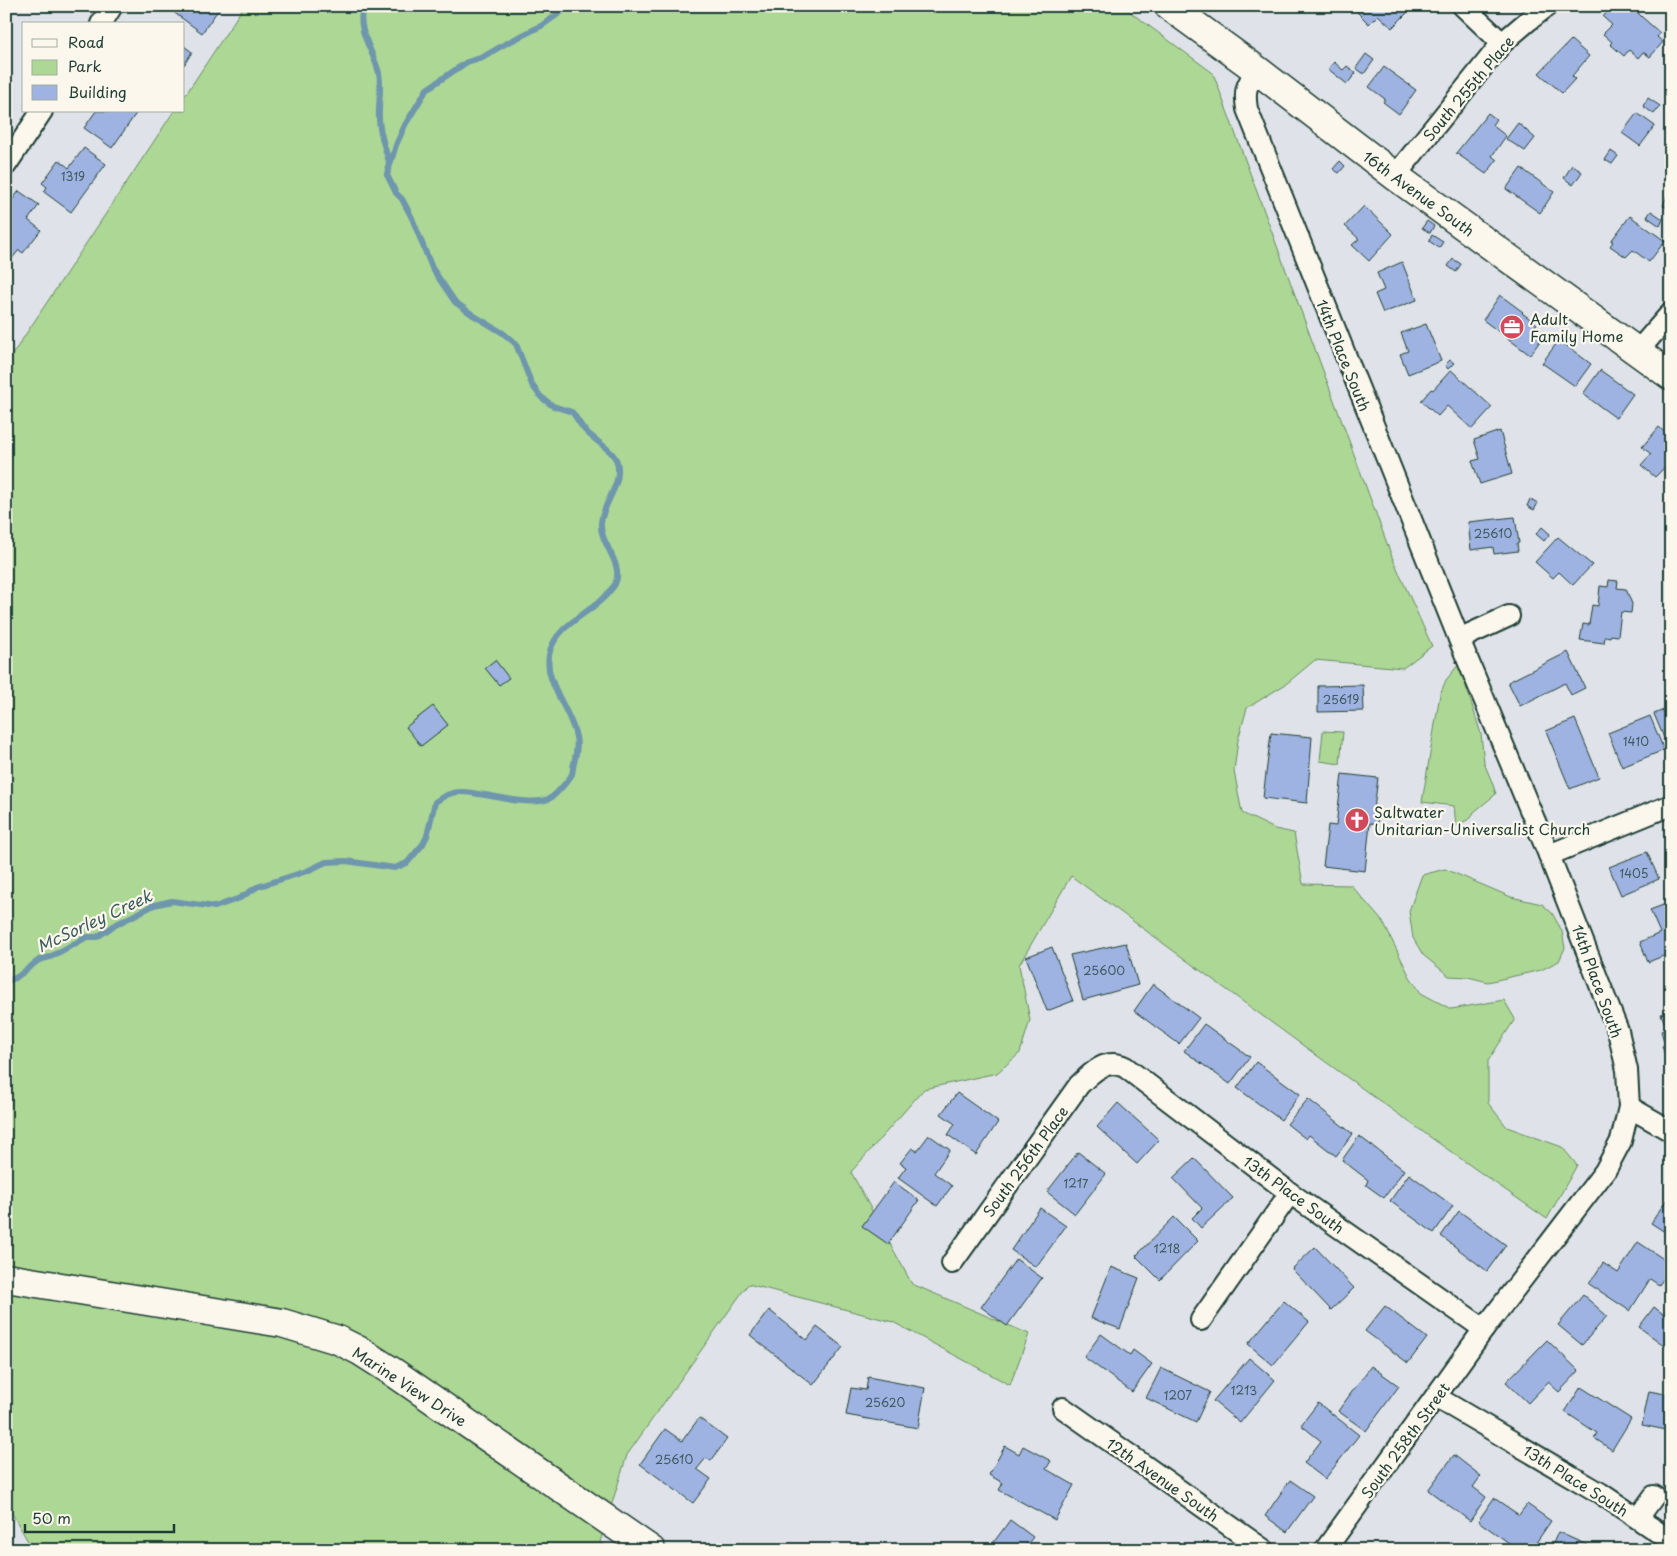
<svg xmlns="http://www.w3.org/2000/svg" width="1677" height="1556" font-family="'Playpen Sans',sans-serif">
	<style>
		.green { fill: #add794; stroke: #668a64 }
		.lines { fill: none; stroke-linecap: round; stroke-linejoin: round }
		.stream { stroke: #6e96ad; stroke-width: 6 }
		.building { fill: #9eb3e1; stroke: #1f3d34 }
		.minor-casing { stroke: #1f3d34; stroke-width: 24 }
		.secondary-casing { stroke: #1f3d34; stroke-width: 31 }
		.minor { stroke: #fbf7ec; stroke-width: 20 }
		.secondary { stroke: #fbf7ec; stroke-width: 28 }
		.labels { text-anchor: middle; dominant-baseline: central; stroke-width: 4.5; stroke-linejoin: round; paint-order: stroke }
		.number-label { font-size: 12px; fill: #3f5a5f }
		.street-label { font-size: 15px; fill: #1f3d34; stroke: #fbf7ec }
		.poi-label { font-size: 15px; fill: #1f3d34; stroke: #fbf7ec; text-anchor: start }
		.water-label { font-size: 16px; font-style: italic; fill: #395b5c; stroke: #fbf7ec }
	</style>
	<rect width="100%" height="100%" fill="#dfe3e9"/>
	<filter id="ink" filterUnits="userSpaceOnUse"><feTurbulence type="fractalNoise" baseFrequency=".02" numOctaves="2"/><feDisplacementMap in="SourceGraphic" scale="10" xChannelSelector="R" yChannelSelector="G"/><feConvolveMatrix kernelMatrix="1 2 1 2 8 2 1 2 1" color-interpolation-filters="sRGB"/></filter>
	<g filter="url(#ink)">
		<g class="green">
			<path d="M244 6H1122L1213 73 1392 557 1432 646 1403 668 1315 660 1286 684 1247 708 1238 740 1234 771 1242 813 1275 829 1294 833 1303 884 1351 885 1383 922 1410 977 1421 993 1451 1009 1504 1000 1515 1019 1488 1061V1103L1507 1127 1562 1147 1577 1165 1547 1219C1386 1108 1229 991 1071 876L1019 965 1030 1020 1020 1053 997 1073 924 1089 851 1172 912 1284 1029 1334 1010 1385 893 1322 748 1284 627 1455 600 1542 610 1550H33L6 1503V364L174 111H184V97Z"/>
			<path d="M1459 664 1481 734 1484 763 1492 782 1496 794 1474 812 1471 818 1456 826 1454 806 1422 802 1440 694 1446 680Z"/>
			<path d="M1323 731 1343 732 1340 764 1320 761Z"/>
			<path d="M1445 869 1511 897 1542 904 1552 913 1562 931 1565 948 1559 961 1541 970 1488 982 1468 977 1449 976 1423 955 1413 938 1409 911 1422 875Z"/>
		</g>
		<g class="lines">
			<g class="stream">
				<path d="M363 6C356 32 373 49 379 73 382 88 378 104 379 120 380 135 385 148 389 162L388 167"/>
				<path d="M387 175 396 145 405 125 427 89 467 62 483 57 505 44 541 26 561 12 566 6"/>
				<path d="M6 982 17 977 39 960 50 957 87 937H97L115 925 154 905 172 901 215 907 240 898 257 887 307 871 326 862 346 861 395 868 407 863 423 844 427 836 435 802C442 797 450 792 459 792 482 791 533 810 552 797 556 794 570 779 572 774 573 771 573 766 574 763 576 754 578 746 576 737 571 710 544 683 549 655 555 624 591 614 608 593 610 590 614 587 615 584 625 564 599 543 601 523 603 502 623 485 617 462 613 449 591 439 583 428 579 423 576 417 572 412L553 406 541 397 532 385 516 344 503 333 473 315 455 302 432 268 412 218 402 199 396 193 387 175"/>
			</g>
		</g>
		<g class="building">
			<path d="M165 6H221L202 33Z"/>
			<path d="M1356 6H1403L1409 11 1392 28 1378 15 1369 24 1354 9Z"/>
			<path d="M1612 6H1633L1639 12 1638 13 1642 17 1660 33 1657 37 1663 42 1650 57 1643 52 1638 58 1629 50 1624 56 1610 44 1612 42 1603 34 1612 25 1603 17Z"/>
			<path d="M1571 40 1589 56 1572 76 1575 79 1562 93 1539 73Z"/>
			<path d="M184 46 192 52 184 65Z"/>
			<path d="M1366 54 1374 60 1364 74 1356 68Z"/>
			<path d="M1334 62 1343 70 1347 66 1356 73 1347 84 1328 69Z"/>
			<path d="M1384 67 1416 90 1399 114 1383 102 1385 99 1369 87Z"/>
			<path d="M1648 98 1660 106 1654 114 1643 106Z"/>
			<path d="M96 111H136L137 112 112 148 84 128Z"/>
			<path d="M1488 113 1496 119 1492 125 1506 136 1492 156 1497 160 1486 174 1456 153Z"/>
			<path d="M1637 113 1655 126 1640 146 1622 133Z"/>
			<path d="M1518 123 1535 138 1525 151 1506 139Z"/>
			<path d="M84 148 106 164 71 212 44 192 47 187 42 183 59 160 69 168Z"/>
			<path d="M1611 151 1618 156 1612 164 1605 160Z"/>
			<path d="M1340 161 1345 166 1339 173 1333 169Z"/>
			<path d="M1572 165 1582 172 1573 185 1564 178Z"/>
			<path d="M1521 168 1554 192 1540 213 1506 189Z"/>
			<path d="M1671 185V209L1663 206Z"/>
			<path d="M19 191 39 205 28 220 41 230 23 253 19 250 10 261 6 258V208Z"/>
			<path d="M1364 206 1393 234 1369 261 1352 245 1359 239 1345 226Z"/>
			<path d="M1651 211 1663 219 1660 226 1647 217Z"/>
			<path d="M1630 216 1665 241 1649 262 1633 250 1626 257 1610 246 1613 242 1611 241Z"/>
			<path d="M1427 221 1434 226 1430 233 1422 228Z"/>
			<path d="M1432 235 1443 242 1439 248 1429 241Z"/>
			<path d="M1453 259 1461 264 1456 272 1448 266Z"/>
			<path d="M1402 262 1417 300 1383 313 1375 294 1384 290 1377 273Z"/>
			<path d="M1500 295 1523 312 1522 313 1537 324 1535 326 1545 334 1530 355 1483 320Z"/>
			<path d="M1426 324 1441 361 1408 374 1400 354 1408 351 1401 333Z"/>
			<path d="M1559 340 1591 364 1575 386 1542 363Z"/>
			<path d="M1450 360 1454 363 1448 369 1445 365Z"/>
			<path d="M1451 370 1492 407 1472 429 1447 406 1438 416 1421 401 1431 389 1433 390Z"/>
			<path d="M1600 370 1633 394 1616 418 1583 394Z"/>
			<path d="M1659 427 1671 438V474L1664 468 1655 477 1641 465 1651 454 1642 447Z"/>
			<path d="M1500 431 1512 474 1480 484 1472 461 1480 459 1474 440Z"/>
			<path d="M1530 499 1538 503 1534 510 1527 506Z"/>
			<path d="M1515 517 1519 543H1517L1518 551 1494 554 1493 547 1471 550 1468 522Z"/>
			<path d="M1542 527 1550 534 1544 541 1536 534Z"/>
			<path d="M1558 537 1592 565 1573 585 1559 572 1553 578 1535 562Z"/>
			<path d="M1609 580 1618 581 1617 588 1626 589 1632 604 1631 613 1621 612 1618 636 1611 635 1610 637 1605 636 1604 643 1580 640 1583 624 1589 625 1592 605 1598 606 1600 586 1608 587Z"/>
			<path d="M1568 652 1585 688 1571 695 1565 683 1520 706 1508 682Z"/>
			<path d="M495 660 509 678 499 685 485 668Z"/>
			<path d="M1363 685 1364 711 1318 712V686Z"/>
			<path d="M433 706 448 725 421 746 406 727Z"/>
			<path d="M1671 707V744L1667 745 1654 714Z"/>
			<path d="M1650 716 1664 750 1622 767 1608 733Z"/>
			<path d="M1575 719 1599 777 1570 789 1546 731Z"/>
			<path d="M1271 733 1312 737 1307 803 1263 798Z"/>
			<path d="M1342 774 1378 778 1374 809H1379L1377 824 1370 823 1365 871 1323 866 1328 825 1336 826Z"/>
			<path d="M1647 852 1659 879 1621 895 1609 867Z"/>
			<path d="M1671 902V953L1648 962 1640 942 1660 933 1650 910Z"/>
			<path d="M1126 943 1138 985 1083 1000 1070 955Z"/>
			<path d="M1052 947 1073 1001 1047 1011 1026 957Z"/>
			<path d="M1153 984 1199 1018 1179 1044 1134 1011Z"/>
			<path d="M1671 1011V1069L1670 1070 1662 1046 1665 1045 1661 1031 1667 1029 1661 1014Z"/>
			<path d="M1204 1024 1250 1057 1230 1084 1184 1051Z"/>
			<path d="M1256 1062 1300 1094 1281 1120 1237 1088Z"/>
			<path d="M957 1093 998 1122 976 1155 948 1135 955 1124 941 1114Z"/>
			<path d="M1308 1099 1353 1134 1336 1156 1309 1135 1306 1139 1287 1124Z"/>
			<path d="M1118 1103 1159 1140 1137 1164 1097 1127Z"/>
			<path d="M929 1135 950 1150 934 1173 952 1186 937 1206 898 1178 906 1167 900 1163 912 1148 917 1151Z"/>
			<path d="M1359 1136 1404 1170 1384 1198 1366 1185 1368 1180 1342 1160Z"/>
			<path d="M1078 1152 1106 1174 1075 1214 1047 1192Z"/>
			<path d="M1194 1158 1233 1198 1201 1228 1192 1218 1202 1208 1173 1178Z"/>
			<path d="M1409 1174 1453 1206 1434 1233 1390 1201Z"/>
			<path d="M894 1182 919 1200 888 1244 862 1226Z"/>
			<path d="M1671 1193V1236L1651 1223Z"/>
			<path d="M1040 1208 1066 1226 1036 1267 1011 1250Z"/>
			<path d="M1459 1211 1506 1245 1487 1271 1441 1236Z"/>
			<path d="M1174 1217 1198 1241 1160 1280 1136 1256Z"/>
			<path d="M1638 1242 1671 1264V1268L1659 1285 1650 1279 1630 1311 1589 1284 1603 1263 1618 1273Z"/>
			<path d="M1315 1247 1354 1288 1331 1310 1292 1269Z"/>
			<path d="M1016 1259 1042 1278 1007 1326 981 1307Z"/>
			<path d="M1111 1267 1139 1278 1120 1329 1091 1318Z"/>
			<path d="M1583 1295 1607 1316 1582 1345 1558 1325Z"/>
			<path d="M1284 1301 1309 1322 1273 1365 1248 1344Z"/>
			<path d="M1385 1306 1427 1338 1408 1363 1365 1331Z"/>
			<path d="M1654 1307 1671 1320V1348L1669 1349 1639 1327Z"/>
			<path d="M769 1310 807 1340 817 1327 843 1347 813 1385 750 1335Z"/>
			<path d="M1101 1334 1130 1355 1133 1350 1152 1364 1132 1392 1084 1357Z"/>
			<path d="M1547 1340 1579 1371 1559 1392 1548 1382 1528 1403 1506 1382Z"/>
			<path d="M1249 1358 1275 1380 1240 1423 1213 1401Z"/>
			<path d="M1371 1366 1399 1386 1366 1431 1338 1411Z"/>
			<path d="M1161 1368 1210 1392 1196 1422 1146 1398Z"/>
			<path d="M868 1377 925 1388 918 1428 846 1415 851 1388 866 1390Z"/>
			<path d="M1581 1387 1631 1419 1612 1450 1594 1438 1597 1433 1565 1412Z"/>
			<path d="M1649 1391 1671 1395V1431L1642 1425Z"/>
			<path d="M1318 1403 1359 1435 1325 1479 1304 1463 1321 1441 1301 1425Z"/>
			<path d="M699 1418 727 1439 711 1461 706 1458 697 1469 711 1479 693 1503 640 1464 665 1429 682 1441Z"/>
			<path d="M1005 1446 1019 1454 1023 1446 1051 1461 1046 1469 1074 1485 1055 1520 999 1490 1003 1483 989 1475Z"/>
			<path d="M1454 1455 1481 1476 1473 1487 1486 1497 1470 1521 1428 1490Z"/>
			<path d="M1290 1480 1313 1496 1287 1532 1265 1516Z"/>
			<path d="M1494 1498 1519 1515 1527 1504 1551 1521 1531 1550H1519L1478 1521Z"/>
			<path d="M1010 1520 1033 1537 1023 1550H996L991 1546Z"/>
			<path d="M1558 1532 1598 1550H1550Z"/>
		</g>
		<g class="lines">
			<defs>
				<g id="minor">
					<path d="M1463 6 1502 43"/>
					<path d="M101 24 112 6"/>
					<path d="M1257 70C1246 86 1244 90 1247 109L1459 639 1549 855 1618 1031 1627 1070 1629 1107 1621 1141 1605 1171 1484 1329 1325 1550"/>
					<path d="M6 165 42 111"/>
					<path d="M1395 176 1502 43 1529 20 1547 6"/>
					<path d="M1637 352 1671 313"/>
					<path d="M1459 639 1509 616"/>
					<path d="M1549 855 1671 805"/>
					<path d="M1629 1107 1671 1131"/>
					<path d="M952 1263 1079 1085C1092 1072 1106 1058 1125 1067L1290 1193 1484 1329"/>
					<path d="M1201 1320 1290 1193"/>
					<path d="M1436 1397 1600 1493 1671 1541"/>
					<path d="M1063 1408 1264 1550"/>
					<path d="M1638 1518 1654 1496"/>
				</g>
				<g id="secondary">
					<path d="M1169 6 1257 70 1395 176 1671 376"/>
					<path d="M6 1278 282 1323 338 1340 360 1351 393 1372 651 1550"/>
				</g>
			</defs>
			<use href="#minor" class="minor-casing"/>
			<use href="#secondary" class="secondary-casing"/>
			<use href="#minor" class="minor"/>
			<use href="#secondary" class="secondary"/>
		</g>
	</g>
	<defs>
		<symbol id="office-disc" viewBox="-11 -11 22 22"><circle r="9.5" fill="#d1495b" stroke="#fbf7ec"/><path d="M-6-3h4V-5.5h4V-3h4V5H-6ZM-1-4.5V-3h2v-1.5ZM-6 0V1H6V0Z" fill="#fff"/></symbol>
		<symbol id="church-disc" viewBox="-11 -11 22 22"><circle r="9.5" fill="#d1495b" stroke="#fbf7ec"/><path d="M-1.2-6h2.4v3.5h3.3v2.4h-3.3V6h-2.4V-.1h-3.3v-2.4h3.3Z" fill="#fff"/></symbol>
	</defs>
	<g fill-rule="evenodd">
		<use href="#office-disc" x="1498" y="313" width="28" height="28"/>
		<use href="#church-disc" x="1343" y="806" width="28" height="28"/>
	</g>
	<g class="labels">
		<g class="number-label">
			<text x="73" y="176">1319</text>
			<text x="1493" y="533">25610</text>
			<text x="1341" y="699">25619</text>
			<text x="1636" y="741">1410</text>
			<text x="1634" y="873">1405</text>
			<text x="1104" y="970">25600</text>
			<text x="1076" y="1183">1217</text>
			<text x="1167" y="1248">1218</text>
			<text x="1244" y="1390">1213</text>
			<text x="1178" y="1395">1207</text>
			<text x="885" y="1402">25620</text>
			<text x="674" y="1459">25610</text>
		</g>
		<g class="street-label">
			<text transform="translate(1468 88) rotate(-50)">South 255th Place</text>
			<text transform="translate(1419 193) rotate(36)">16th Avenue South</text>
			<text transform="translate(1344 355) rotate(68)">14th Place South</text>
			<text transform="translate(1598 981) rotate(70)">14th Place South</text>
			<text transform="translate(1025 1161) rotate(-54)">South 256th Place</text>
			<text transform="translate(1294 1194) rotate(36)">13th Place South</text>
			<text transform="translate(410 1386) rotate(33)">Marine View Drive</text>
			<text transform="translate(1405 1440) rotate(-54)">South 258th Street</text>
			<text transform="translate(1163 1479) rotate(35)">12th Avenue South</text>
			<text transform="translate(1576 1480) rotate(32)">13th Place South</text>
		</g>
		<g class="poi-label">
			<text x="1530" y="318">Adult<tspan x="1530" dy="17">Family Home</tspan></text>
			<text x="1374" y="811">Saltwater<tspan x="1374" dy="17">Unitarian-Universalist Church</tspan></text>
		</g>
		<g class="water-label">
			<text transform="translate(94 920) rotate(-25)">McSorley Creek</text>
		</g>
	</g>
	<rect width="1677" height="1556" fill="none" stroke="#fbf7ec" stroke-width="25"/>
	<rect x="12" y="12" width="1652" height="1531" fill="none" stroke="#1f3d34" stroke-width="2" filter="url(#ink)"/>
	<rect x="22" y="22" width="162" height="90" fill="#fbf7ec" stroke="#a3ada2"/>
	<rect x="32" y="39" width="25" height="8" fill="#fbf7ec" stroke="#a3ada2"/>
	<text x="68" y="48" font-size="15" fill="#1f3d34">Road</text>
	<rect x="32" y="60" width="25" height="15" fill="#add794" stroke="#a3ada2"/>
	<text x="68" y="72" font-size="15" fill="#1f3d34">Park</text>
	<rect x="32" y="85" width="25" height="15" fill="#9eb3e1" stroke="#a3ada2"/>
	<text x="68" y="98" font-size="15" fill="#1f3d34">Building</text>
	<path d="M25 1524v8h149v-8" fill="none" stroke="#1f3d34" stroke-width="2.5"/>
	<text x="32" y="1524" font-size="15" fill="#1f3d34" stroke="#fbf7ec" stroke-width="4" paint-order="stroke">50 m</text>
</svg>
